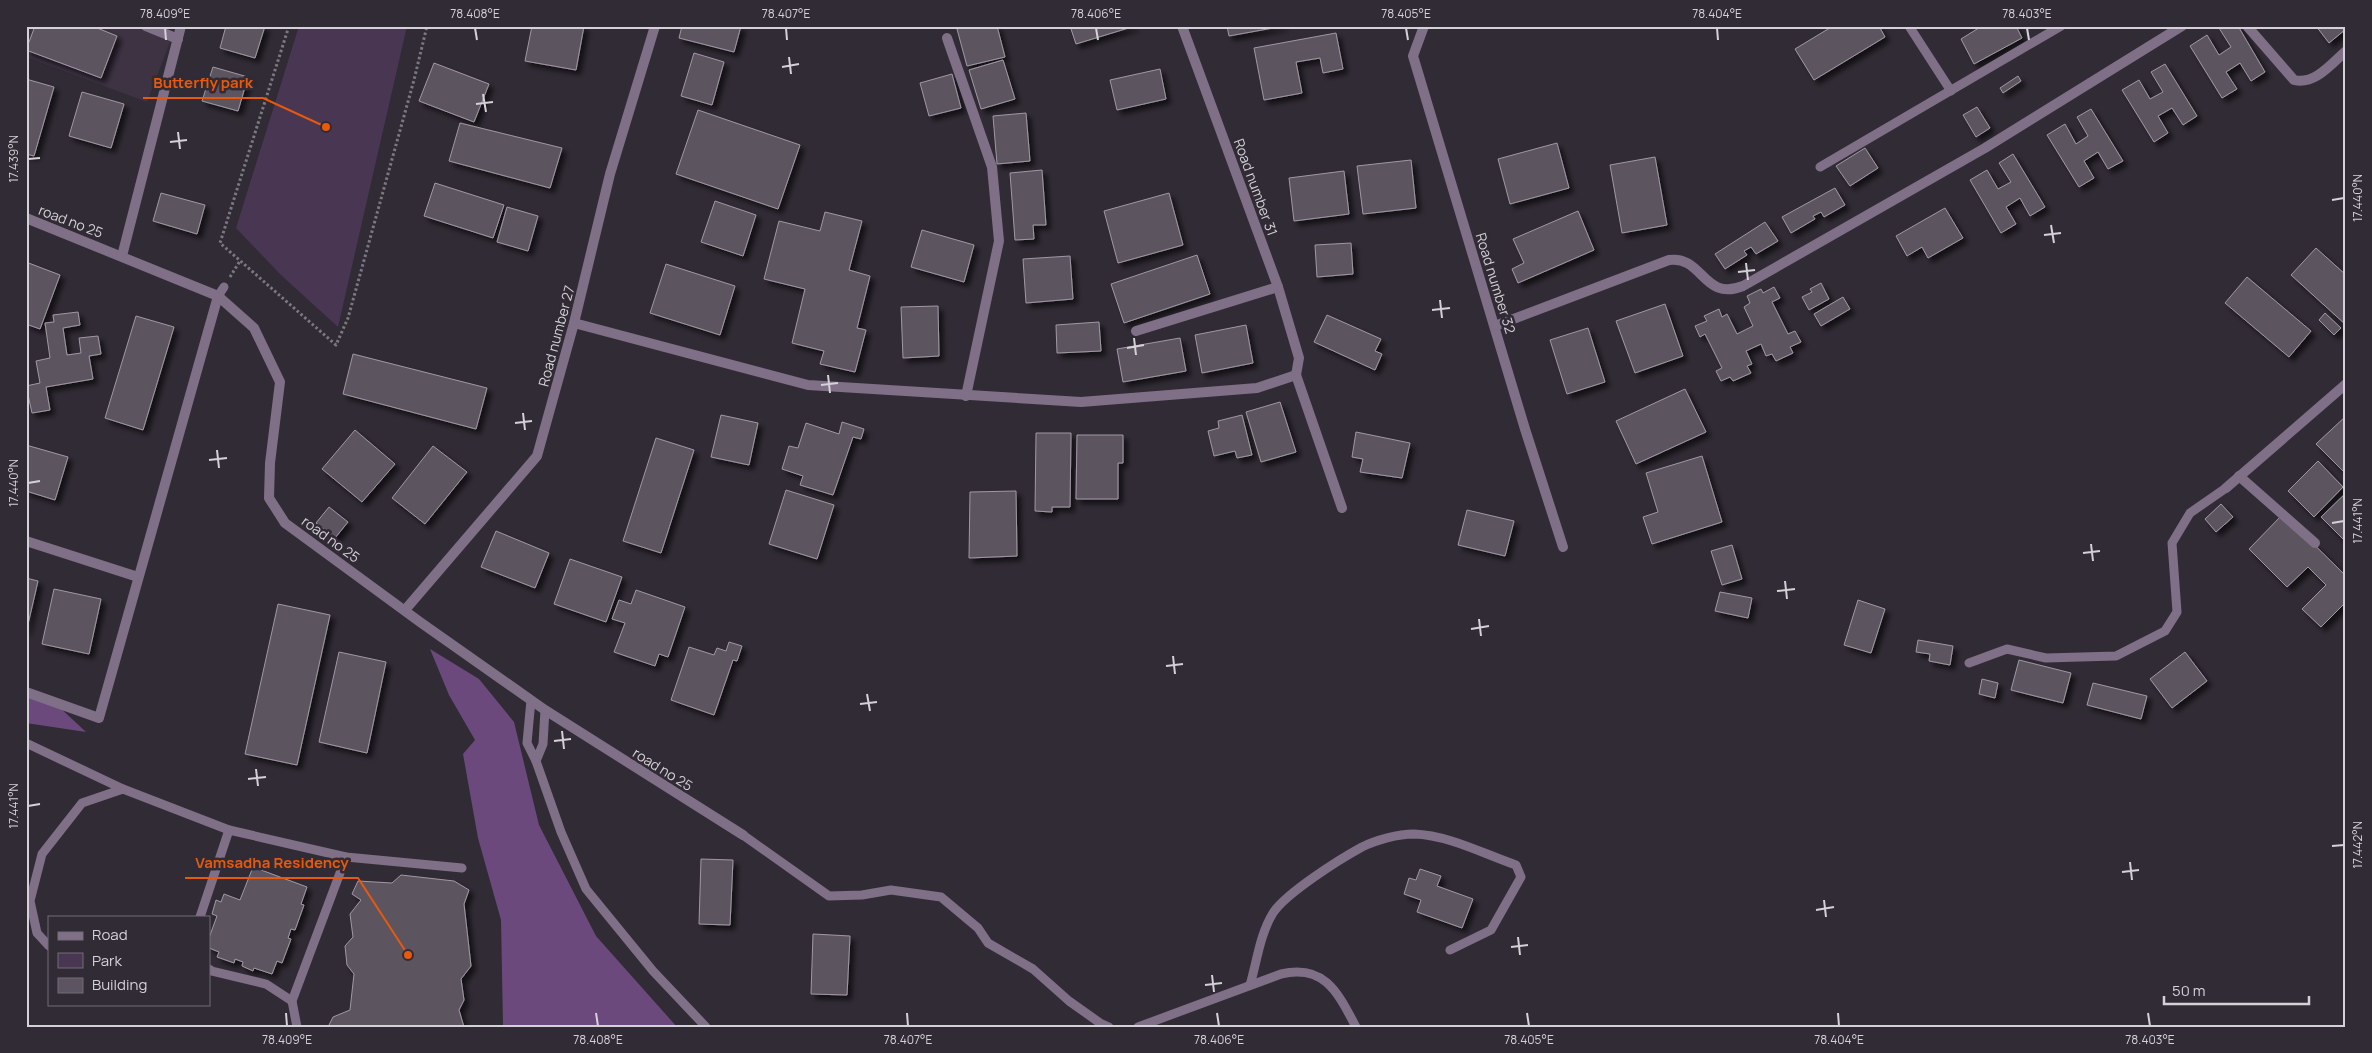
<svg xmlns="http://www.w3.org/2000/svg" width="2372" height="1053" font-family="Manrope,sans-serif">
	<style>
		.built { fill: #3d3343 }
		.green { fill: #493653 }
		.forest { fill: #6b497c }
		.building { fill: #5c5561; stroke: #a198a5; filter: url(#shadow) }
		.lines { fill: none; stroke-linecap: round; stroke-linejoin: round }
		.path { stroke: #7d7880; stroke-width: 3; stroke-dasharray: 2.5 2.5; stroke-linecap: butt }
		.lane { stroke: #7f6f87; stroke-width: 9 }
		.street { stroke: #7f6f87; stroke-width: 10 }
		.ticks { fill: none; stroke: #d5d1d8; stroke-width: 2 }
		.labels { text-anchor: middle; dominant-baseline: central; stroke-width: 5; stroke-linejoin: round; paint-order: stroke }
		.street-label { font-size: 14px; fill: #d5d1d8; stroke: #312b35 }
		.leader { fill: none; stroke: #e8590c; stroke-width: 2 }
		.callout-dot { fill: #e8590c; stroke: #312b35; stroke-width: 2 }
		.callout-label { font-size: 15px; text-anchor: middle; font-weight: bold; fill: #e8590c; stroke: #312b35; stroke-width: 5; stroke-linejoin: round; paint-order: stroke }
		.neatline { fill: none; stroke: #d5d1d8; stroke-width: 2 }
		.ticks-label { font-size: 12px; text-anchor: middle; fill: #d5d1d8 }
	</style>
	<defs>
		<filter id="shadow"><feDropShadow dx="4.5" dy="4.5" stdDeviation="2.5" flood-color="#0009"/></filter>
	</defs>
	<rect width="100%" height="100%" fill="#312b35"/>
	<path class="built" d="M26 26H141L170 42 147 102 26 57Z"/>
	<path class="green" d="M299 26H407L338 327 281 275 236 228Z"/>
	<g class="forest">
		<path d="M430 649 479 679 514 722 539 825 596 936 677 1027H505L503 1025 501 920 478 838 463 754 475 740 449 695Z"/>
		<path d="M26 694 57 705 86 732 26 723Z"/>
	</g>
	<g class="building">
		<path d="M35 26H92L117 36 101 78 26 50Z"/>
		<path d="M226 26H265L255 58 220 48Z"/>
		<path d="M532 26H584L576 70 525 61Z"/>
		<path d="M682 26H741L734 52 679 38Z"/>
		<path d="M967 26H997L1005 57 967 66 957 29Z"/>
		<path d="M1070 26H1135L1076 44Z"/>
		<path d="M1227 26H1284L1229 36Z"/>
		<path d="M1833 26H1879L1885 37 1814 80 1795 49Z"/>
		<path d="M1982 26H2016L2022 38 1974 64 1961 39Z"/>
		<path d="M2222 26H2238L2265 72 2251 81 2240 63 2226 72 2237 89 2222 98 2190 46 2207 35 2219 55 2231 47 2219 28Z"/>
		<path d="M2316 26H2346V29L2329 43Z"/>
		<path d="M1336 33 1343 69 1323 73 1320 58 1296 62 1302 93 1264 100 1254 48Z"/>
		<path d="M694 53 724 62 712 105 681 96Z"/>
		<path d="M1003 60 1015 99 981 109 969 70Z"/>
		<path d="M434 63 489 84 474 122 419 101Z"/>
		<path d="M2165 64 2197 116 2183 125 2172 108 2158 116 2168 133 2154 142 2122 90 2139 80 2150 99 2163 92 2151 72Z"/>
		<path d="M213 67 248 77 238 111 202 101Z"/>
		<path d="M1160 69 1166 99 1117 110 1110 80Z"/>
		<path d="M952 74 961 108 929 116 920 83Z"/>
		<path d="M2018 76 2021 81 2003 93 2000 88Z"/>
		<path d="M26 79 54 87 34 156 26 154Z"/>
		<path d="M82 92 124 104 111 148 69 136Z"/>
		<path d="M1977 107 1990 128 1976 137 1963 115Z"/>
		<path d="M2091 109 2123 161 2108 169 2098 152 2084 161 2094 178 2079 187 2047 135 2065 124 2076 144 2088 136 2077 117Z"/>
		<path d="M698 110 800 145 778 209 676 174Z"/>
		<path d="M1026 113 1030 161 997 164 993 116Z"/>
		<path d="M460 123 562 148 550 188 449 161Z"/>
		<path d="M1557 143 1569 188 1510 204 1498 159Z"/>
		<path d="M1865 148 1878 168 1850 186 1836 166Z"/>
		<path d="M2013 154 2045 207 2030 216 2020 198 2006 207 2016 224 2001 233 1970 180 1987 170 1998 189 2011 182 1999 163Z"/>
		<path d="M1655 157 1667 225 1622 233 1610 165Z"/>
		<path d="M1411 160 1416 208 1363 214 1357 166Z"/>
		<path d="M1042 170 1046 225H1033L1034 239 1015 240 1010 173Z"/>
		<path d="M1344 171 1349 214 1294 221 1289 178Z"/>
		<path d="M435 183 504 205 493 238 424 216Z"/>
		<path d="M1835 188 1845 205 1824 217 1821 212 1813 216 1815 219 1791 233 1782 217Z"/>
		<path d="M161 193 205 205 197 234 153 221Z"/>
		<path d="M1169 193 1183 245 1118 263 1104 211Z"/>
		<path d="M715 201 756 215 743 256 701 242Z"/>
		<path d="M507 207 538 216 528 251 497 242Z"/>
		<path d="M1945 208 1963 238 1928 258 1922 247 1907 256 1896 236Z"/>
		<path d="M1578 211 1594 250 1518 283 1512 269 1524 263 1513 239Z"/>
		<path d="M825 212 862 221 849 270 870 276 857 328 866 330 855 372 820 364 824 351 792 343 805 289 764 279 779 221 820 231Z"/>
		<path d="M1765 222 1778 241 1756 254 1751 247 1744 251 1747 255 1725 269 1715 254Z"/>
		<path d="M922 230 974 245 964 282 911 267Z"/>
		<path d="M1351 243 1353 274 1317 277 1315 245Z"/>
		<path d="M2316 248 2346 275V325L2291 275Z"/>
		<path d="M1197 255 1210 294 1124 323 1111 284Z"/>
		<path d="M1070 256 1073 299 1026 303 1023 259Z"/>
		<path d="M26 262 60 275 40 329 26 324Z"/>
		<path d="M666 264 735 286 720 335 650 313Z"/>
		<path d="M2247 277 2311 331 2289 357 2225 303Z"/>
		<path d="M1821 283 1829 299 1809 310 1802 297 1812 292 1810 289Z"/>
		<path d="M1774 287 1780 298 1772 302 1788 334 1795 331 1801 342 1790 347 1793 353 1776 361 1772 354 1766 356 1761 344 1746 351 1752 364 1747 366 1751 373 1733 381 1730 377 1721 381 1716 371 1722 368 1705 334 1700 337 1695 326 1707 321 1704 316 1719 309 1722 317 1727 314 1737 334 1753 326 1744 307 1750 303 1747 296 1761 289 1763 293Z"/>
		<path d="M1843 297 1850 309 1821 326 1814 314Z"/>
		<path d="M1665 304 1683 356 1635 373 1616 321Z"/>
		<path d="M938 306 939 356 903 358 901 307Z"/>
		<path d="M78 312 80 325 63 328 67 355 81 353 79 338 98 336 101 354 89 356 93 379 46 387 50 410 32 413 26 386 40 383 36 361 50 358 45 323 54 322 53 315Z"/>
		<path d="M2325 313 2341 328 2334 335 2319 320Z"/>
		<path d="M1327 315 1381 339 1375 351 1382 354 1375 370 1314 342Z"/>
		<path d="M136 316 174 327 143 430 105 418Z"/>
		<path d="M1099 322 1101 351 1057 353 1056 325Z"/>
		<path d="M1246 325 1253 363 1202 373 1195 335Z"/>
		<path d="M1588 328 1605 382 1567 394 1550 340Z"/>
		<path d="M1180 338 1186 371 1123 382 1117 349Z"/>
		<path d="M353 354 487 388 476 429 343 394Z"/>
		<path d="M1685 389 1706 432 1636 464 1616 421Z"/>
		<path d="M1280 402 1296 452 1261 462 1246 412Z"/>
		<path d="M721 415 758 423 749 465 711 457Z"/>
		<path d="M1242 415 1252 455 1237 458 1235 451 1214 456 1208 431 1219 428 1218 421Z"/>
		<path d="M2346 416V474L2316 444Z"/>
		<path d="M842 422 864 429 861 439 853 437 833 495 800 485 803 476 782 469 789 446 798 448 806 423 839 434Z"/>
		<path d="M355 430 395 464 362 502 322 469Z"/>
		<path d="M1356 432 1410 443 1402 478 1360 472 1363 459 1352 457Z"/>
		<path d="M1036 433H1071L1070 507H1052V512L1035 511Z"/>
		<path d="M1077 435H1123V463H1118V499H1076Z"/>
		<path d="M656 438 694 450 661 553 623 541Z"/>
		<path d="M26 445 68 457 55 500 26 491Z"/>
		<path d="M433 446 467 472 425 524 392 498Z"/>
		<path d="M1702 456 1722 522 1652 544 1643 517 1658 512 1646 473Z"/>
		<path d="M2318 461 2343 487 2314 517 2288 491Z"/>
		<path d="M786 490 834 505 817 559 769 544Z"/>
		<path d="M1016 491 1017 556 969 558 970 492Z"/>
		<path d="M2346 493V542L2321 517Z"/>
		<path d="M2221 504 2233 517 2216 532 2205 519Z"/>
		<path d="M329 507 348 522 335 538 316 523Z"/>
		<path d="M1467 510 1514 521 1505 556 1458 545Z"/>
		<path d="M2283 514 2346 576V602L2321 627 2302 609 2326 585 2308 567 2287 587 2249 549Z"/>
		<path d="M496 531 549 553 535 588 481 567Z"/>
		<path d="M1732 545 1742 579 1722 585 1711 551Z"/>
		<path d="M570 559 622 577 606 622 554 604Z"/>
		<path d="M26 578 38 581 26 633Z"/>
		<path d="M54 589 101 599 89 654 42 644Z"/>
		<path d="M636 590 685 607 668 657 659 654 655 666 614 652 625 623 612 619 619 600 631 604Z"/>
		<path d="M1720 592 1752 598 1748 618 1715 611Z"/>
		<path d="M1858 600 1885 609 1871 653 1844 645Z"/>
		<path d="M278 604 330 615 297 765 245 754Z"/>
		<path d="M1918 640 1953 646 1950 665 1929 661 1930 654 1916 652Z"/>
		<path d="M729 642 742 646 737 661 733 660 714 715 671 700 689 647 714 655 717 648 726 651Z"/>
		<path d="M339 652 386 662 367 753 319 742Z"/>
		<path d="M2185 652 2207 681 2172 708 2150 679Z"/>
		<path d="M2019 660 2071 673 2063 703 2011 690Z"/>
		<path d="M1982 679 1998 683 1995 698 1979 694Z"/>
		<path d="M2093 683 2147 696 2141 719 2087 705Z"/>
		<path d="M701 859 733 860 730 925 699 924Z"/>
		<path d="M253 867 307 887 301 904 304 905 295 930 291 929 288 938 291 939 282 963 277 961 272 974 254 968 253 971 242 966 243 962 235 959 234 963 217 957 219 952 209 948V938L217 916 212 914 216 900 221 902 224 894 240 900Z"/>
		<path d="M1420 869 1441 876 1437 886 1473 899 1462 928 1417 912 1421 900 1404 894 1409 878 1416 880Z"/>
		<path d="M401 875 454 881 469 890 464 904 471 966 461 979 464 1000 459 1010 464 1027H328L333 1017 350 1010 354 974 347 965 345 946 353 937 350 914 361 900 352 894 358 881 392 883Z"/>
		<path d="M813 934 850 936 847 995 811 994Z"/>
	</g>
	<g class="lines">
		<g class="path">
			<path d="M289 26 220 243 336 345 348 318 414 80 427 26"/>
			<path d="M230 277 240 261"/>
		</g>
		<g class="lane">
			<path d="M1909 26 1951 91"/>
			<path d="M1820 167 2061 26"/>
			<path d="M218 296 224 287"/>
			<path d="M1969 663 2007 649 2046 658 2116 656 2165 631 2177 612 2172 543 2190 513 2226 488"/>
			<path d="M531 700 527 743 536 761 543 744 545 710"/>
			<path d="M26 743 123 789 229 830 346 857 462 868"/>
			<path d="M536 761 561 832 586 889 653 971 706 1027"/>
			<path d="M743 835 829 896 862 895 891 890 941 897 978 928 988 943 1033 969 1069 1001 1100 1023 1109 1027"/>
			<path d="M200 917 229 830"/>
			<path d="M49 946 37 933 30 901 42 854 82 803 123 789"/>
			<path d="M209 969 212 971 266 984 292 1001"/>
			<path d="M1250 985C1257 961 1260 934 1273 913 1286 893 1340 859 1362 847 1376 840 1398 834 1414 834 1448 835 1484 854 1516 865L1521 877 1491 930 1450 950"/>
			<path d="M297 1027 292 1001 346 857"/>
			<path d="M1138 1027 1281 974C1325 964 1338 993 1356 1027"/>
		</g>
		<g class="street">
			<path d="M146 26 178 39"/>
			<path d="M1424 26 1413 56 1525 429 1563 547"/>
			<path d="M2247 26 2294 80C2315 85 2331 64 2346 51"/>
			<path d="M947 38 992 167 999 241 966 396"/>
			<path d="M26 218 218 296 254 328 280 382 270 463 269 498 285 523 420 622 545 710 743 835"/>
			<path d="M122 256 181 26"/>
			<path d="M574 323 808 385 1081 402 1257 388 1296 375 1299 358 1278 287 1182 26"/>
			<path d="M1495 326 1669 260C1703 255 1703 302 1743 286L1985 148 2182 26"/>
			<path d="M1136 331 1278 287"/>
			<path d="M1296 375 1342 508"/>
			<path d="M2239 476 2315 543"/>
			<path d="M2226 488 2346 384"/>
			<path d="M26 541 138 577"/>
			<path d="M405 610 537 456 574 323 610 174 655 26"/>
			<path d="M26 692 99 718 218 296"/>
		</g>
	</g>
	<path class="ticks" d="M165 28 166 40M475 28 477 40M786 28 787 40M1096 28 1098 40M1406 28 1408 40M1717 28 1718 40M2027 28 2029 40M789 57 791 74M782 67 799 64M483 94 486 112M476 104 493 102M178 132 180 149M170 142 187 140M28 159 40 158M2332 200 2344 198M2051 225 2054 243M2044 235 2061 233M1746 263 1748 280M1738 272 1755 270M1440 300 1442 318M1432 310 1450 308M1134 338 1136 355M1127 348 1144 345M828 375 830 393M821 385 838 383M523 413 525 430M515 423 532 421M217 450 219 468M209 460 227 458M28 483 40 481M2332 523 2344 521M2091 544 2093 561M2083 553 2100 551M1785 581 1787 599M1777 591 1795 589M1479 619 1481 636M1471 629 1489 626M1173 656 1175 674M1166 666 1183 664M867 694 870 711M860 704 877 702M562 731 564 749M554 741 571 739M256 769 258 786M248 779 266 777M28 806 40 804M2332 846 2344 845M2130 862 2132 880M2122 872 2139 870M1824 900 1826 917M1816 910 1834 907M1518 937 1520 955M1511 947 1528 945M1212 975 1214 992M1205 985 1222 983M286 1013 287 1026M596 1013 598 1026M907 1013 908 1026M1217 1013 1219 1026M1527 1013 1529 1026M1838 1013 1839 1026M2148 1013 2150 1026"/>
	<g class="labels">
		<g class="street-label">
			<text transform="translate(1256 187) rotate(70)">Road number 31</text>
			<text transform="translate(71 221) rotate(21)">road no 25</text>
			<text transform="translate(1496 283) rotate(73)">Road number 32</text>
			<text transform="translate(556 336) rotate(-75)">Road number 27</text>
			<text transform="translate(331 539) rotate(36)">road no 25</text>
			<text transform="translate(663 769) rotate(32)">road no 25</text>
		</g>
	</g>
	<path class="leader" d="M326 127L263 98H143M408 955L358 878H185"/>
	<g class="callout-dot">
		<circle cx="326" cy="127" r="5"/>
		<circle cx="408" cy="955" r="5"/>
	</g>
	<g class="callout-label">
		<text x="203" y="88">Butterfly park</text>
		<text x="272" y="868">Vamsadha Residency</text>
	</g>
	<rect width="2372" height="1053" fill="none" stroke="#312b35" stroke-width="55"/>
	<rect x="48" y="916" width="162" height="90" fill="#312b35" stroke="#736d76"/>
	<rect x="58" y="932" width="25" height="8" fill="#7f6f87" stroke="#736d76"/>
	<text x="92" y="940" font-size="15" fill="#d5d1d8">Road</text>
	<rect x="58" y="953" width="25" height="15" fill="#493653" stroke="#736d76"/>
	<text x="92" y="966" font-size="15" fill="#d5d1d8">Park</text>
	<rect x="58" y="978" width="25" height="15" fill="#5c5561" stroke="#736d76"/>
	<text x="92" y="990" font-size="15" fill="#d5d1d8">Building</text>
	<path d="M2164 996v8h145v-8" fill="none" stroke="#d5d1d8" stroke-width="2.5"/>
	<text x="2172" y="996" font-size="15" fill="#d5d1d8" stroke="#312b35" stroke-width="4" paint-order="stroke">50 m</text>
	<rect x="28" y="28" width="2316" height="998" class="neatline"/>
	<g class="ticks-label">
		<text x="165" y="18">78.409°E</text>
		<text x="475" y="18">78.408°E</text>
		<text x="786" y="18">78.407°E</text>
		<text x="1096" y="18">78.406°E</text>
		<text x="1406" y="18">78.405°E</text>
		<text x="1717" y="18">78.404°E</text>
		<text x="2027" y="18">78.403°E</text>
		<text transform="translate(14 159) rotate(-90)" y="4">17.439°N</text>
		<text transform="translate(2358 198) rotate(-90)" y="4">17.440°N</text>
		<text transform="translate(14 483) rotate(-90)" y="4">17.440°N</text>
		<text transform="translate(2358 521) rotate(-90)" y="4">17.441°N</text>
		<text transform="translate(14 806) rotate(-90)" y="4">17.441°N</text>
		<text transform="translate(2358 845) rotate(-90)" y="4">17.442°N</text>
		<text x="287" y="1044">78.409°E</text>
		<text x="598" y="1044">78.408°E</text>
		<text x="908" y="1044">78.407°E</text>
		<text x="1219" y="1044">78.406°E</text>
		<text x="1529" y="1044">78.405°E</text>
		<text x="1839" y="1044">78.404°E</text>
		<text x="2150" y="1044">78.403°E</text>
	</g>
</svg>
